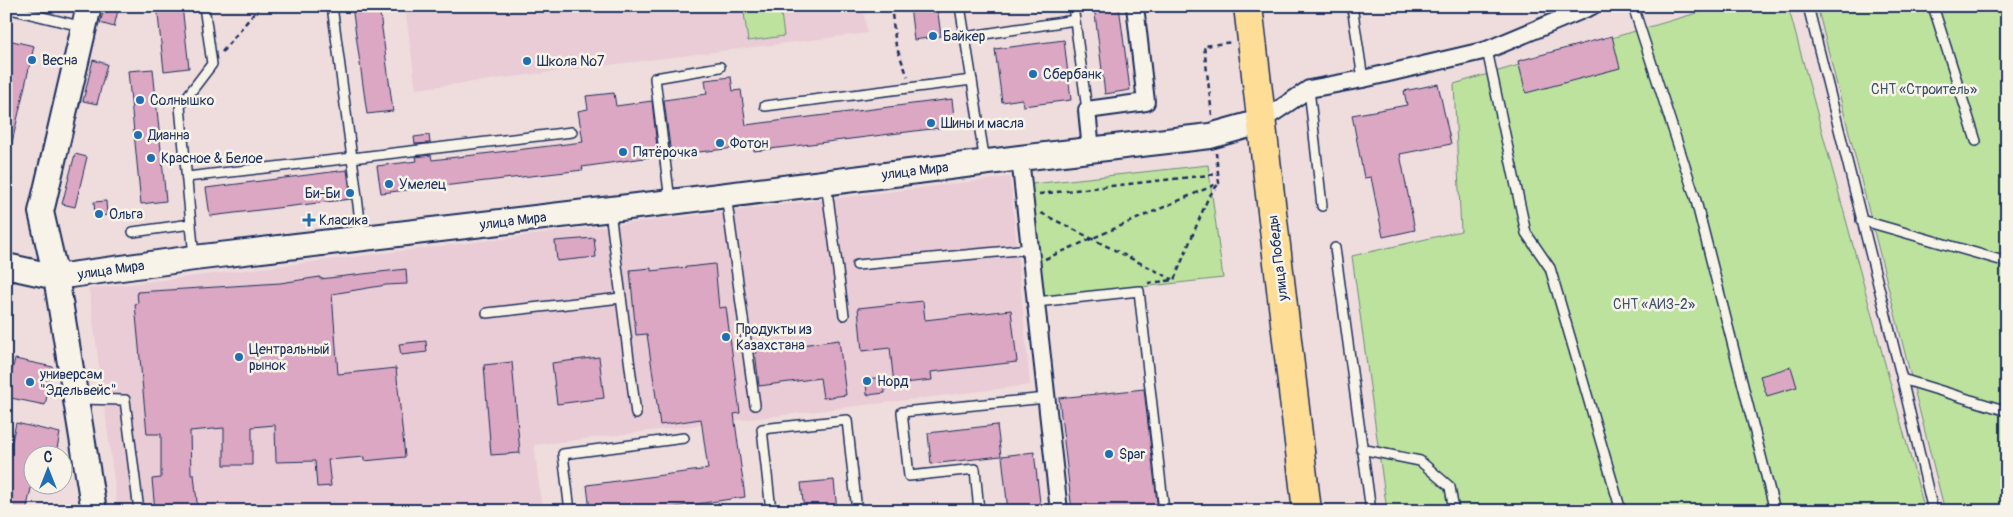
<svg xmlns="http://www.w3.org/2000/svg" width="2013" height="517" font-family="Pangolin,sans-serif">
	<style>
		.built { fill: #e9ccd5 }
		.green { fill: #bde29d; stroke: #6c887e }
		.building { fill: #dba7c2; stroke: #1b2f5e }
		.lines { fill: none; stroke-linecap: round; stroke-linejoin: round }
		.lane-casing { stroke: #1b2f5e; stroke-width: 12 }
		.street-casing { stroke: #1b2f5e; stroke-width: 20 }
		.secondary-casing { stroke: #1b2f5e; stroke-width: 28 }
		.highway-casing { stroke: #1b2f5e; stroke-width: 31 }
		.path { stroke: #1b2f5e; stroke-width: 2.5; stroke-dasharray: 5 4; stroke-linecap: butt }
		.lane { stroke: #f7f3e8; stroke-width: 9 }
		.street { stroke: #f7f3e8; stroke-width: 16 }
		.secondary { stroke: #f7f3e8; stroke-width: 24 }
		.highway { stroke: #fedd96; stroke-width: 28 }
		.poi-dot { fill: #1f6fb2; stroke: #f7f3e8; stroke-width: 2 }
		.labels { text-anchor: middle; dominant-baseline: central; stroke-width: 5; stroke-linejoin: round; paint-order: stroke }
		.poi-label { font-size: 14px; fill: #1b2f5e; stroke: #f7f3e8; text-anchor: start }
		.park-label { font-size: 14px; fill: #3b536b; stroke: #f7f3e8 }
		.street-label { font-size: 14px; fill: #1b2f5e; stroke: #f7f3e8 }
	</style>
	<rect width="100%" height="100%" fill="#efdcdd"/>
	<filter id="ink" filterUnits="userSpaceOnUse"><feTurbulence type="fractalNoise" baseFrequency=".02" numOctaves="2"/><feDisplacementMap in="SourceGraphic" scale="10" xChannelSelector="R" yChannelSelector="G"/><feConvolveMatrix kernelMatrix="1 2 1 2 8 2 1 2 1" color-interpolation-filters="sRGB"/></filter>
	<g filter="url(#ink)">
		<g class="built">
			<path d="M405 6H863L867 33 416 89Z"/>
			<path d="M1010 177 1030 385 534 445 542 511H118L89 289Z"/>
		</g>
		<g class="green">
			<path d="M743 6H780L784 36 748 41Z"/>
			<path d="M1721 6H1788L1925 511H1387L1352 256 1461 231 1454 84Z"/>
			<path d="M1817 6H2007V511H1945Z"/>
			<path d="M1208 165 1223 278 1040 298 1032 184Z"/>
		</g>
		<g class="building">
			<path d="M105 6H119L114 27 100 23Z"/>
			<path d="M157 6H182L189 68 164 71Z"/>
			<path d="M352 6H379L393 111 367 114Z"/>
			<path d="M910 6H937L941 36 914 40Z"/>
			<path d="M1094 6H1119L1130 90 1105 94Z"/>
			<path d="M1612 36 1620 68 1526 93 1518 61Z"/>
			<path d="M8 40 34 46 11 147 6 146V48Z"/>
			<path d="M1064 40 1071 100 1023 106 1022 99 1002 102 995 49Z"/>
			<path d="M93 60 107 64 97 104 83 101Z"/>
			<path d="M153 69 166 201 141 204 128 71Z"/>
			<path d="M731 77 733 91 741 90 746 125 952 99 955 126 754 151V146L671 155 664 100 707 94 705 80Z"/>
			<path d="M1438 84 1451 144 1400 154 1415 230 1383 237 1371 177 1364 178 1352 115 1407 105 1404 91Z"/>
			<path d="M614 93 616 106 652 101 658 156 582 167 583 170 381 193 377 166 417 161 416 157 431 155 432 160 583 142 578 111 588 109 586 96Z"/>
			<path d="M429 135 430 143 415 144 414 137Z"/>
			<path d="M75 154 87 157 75 207 62 204Z"/>
			<path d="M347 170 351 199 210 216 206 188Z"/>
			<path d="M106 201 107 215 95 217 94 202Z"/>
			<path d="M594 238 596 257 557 261 555 241Z"/>
			<path d="M715 264 719 308 726 307 740 413 734 414 745 497 648 511H590L587 485 708 469 701 419 660 425 647 334 636 335 630 270 651 268V271Z"/>
			<path d="M406 269 407 284 386 285 332 294 338 374 396 368 405 457 364 461V457L328 460 331 486 317 487 315 461 276 462 275 425 252 427V465H224V428L190 431 191 475H194L198 511H155L152 479 161 478V434H147L135 304 138 303 137 292 280 283 320 277V279Z"/>
			<path d="M923 301 925 320 1011 310 1017 362 931 372 932 380 894 384 890 348 862 351 858 308Z"/>
			<path d="M839 340 846 395 823 398 820 378 759 386 755 351Z"/>
			<path d="M426 341 427 352 401 355 399 344Z"/>
			<path d="M599 357 604 398 557 404 552 363Z"/>
			<path d="M15 359 53 367 45 405 6 397V369L12 370Z"/>
			<path d="M512 362 520 453 491 455 484 365Z"/>
			<path d="M1791 367 1797 387 1767 396 1760 376Z"/>
			<path d="M884 377 885 393 867 395 866 379Z"/>
			<path d="M1144 389 1158 511H1072L1059 398Z"/>
			<path d="M16 423 60 433 56 454H32V484L26 511H6V467Z"/>
			<path d="M997 425 1001 456 931 464 928 433Z"/>
			<path d="M1034 452 1041 511H1008L1002 456Z"/>
			<path d="M834 480 837 511H804L801 483Z"/>
		</g>
		<g class="lines">
			<defs>
				<g id="lane">
					<path d="M960 6 985 162"/>
					<path d="M1073 6 1087 110"/>
					<path d="M1352 6 1363 79"/>
					<path d="M1633 6 1695 197 1775 511"/>
					<path d="M1808 6 1902 379 1933 511"/>
					<path d="M1933 6 1976 141"/>
					<path d="M6 8 84 27"/>
					<path d="M965 37 1075 20"/>
					<path d="M1487 50 1526 233 1550 268 1621 511"/>
					<path d="M1309 89 1322 206"/>
					<path d="M765 106 972 80"/>
					<path d="M187 177 352 158 332 6"/>
					<path d="M826 183 844 315"/>
					<path d="M726 195 755 405"/>
					<path d="M670 201 655 78 720 67"/>
					<path d="M610 211 636 414"/>
					<path d="M1861 220 2007 262"/>
					<path d="M133 232 191 224"/>
					<path d="M362 236 352 158 572 132"/>
					<path d="M1335 248 1371 511"/>
					<path d="M194 257 180 106 212 64 204 6"/>
					<path d="M857 265 1030 249"/>
					<path d="M1036 302 1139 291 1164 511"/>
					<path d="M487 313 621 298"/>
					<path d="M1902 379 2007 411"/>
					<path d="M76 399 125 400 139 511"/>
					<path d="M1361 449 1420 461 1450 487 1454 511"/>
					<path d="M570 511 563 454 684 438"/>
					<path d="M771 511 762 429 847 420 857 511"/>
					<path d="M979 511 975 469 909 476 902 412 1047 398"/>
				</g>
				<g id="street">
					<path d="M1260 122 1309 89 1363 79 1487 50 1592 6"/>
					<path d="M1091 150 1087 110 1146 102 1135 6"/>
					<path d="M1020 158 1059 511"/>
				</g>
				<g id="secondary">
					<path d="M89 6 41 212 56 277 94 511"/>
					<path d="M6 266 56 277 194 258 671 202 1020 158 1210 136 1260 122"/>
				</g>
				<path id="highway" d="M1248 6 1307 511"/>
			</defs>
			<use href="#lane" class="lane-casing"/>
			<use href="#street" class="street-casing"/>
			<use href="#secondary" class="secondary-casing"/>
			<use href="#highway" class="highway-casing"/>
			<g class="path">
				<path d="M891 6 896 46 908 77"/>
				<path d="M222 52 260 6"/>
				<path d="M1212 115 1204 46 1232 42"/>
				<path d="M1039 194 1218 174"/>
				<path d="M1041 213 1172 279"/>
				<path d="M1045 259 1219 183 1216 153"/>
				<path d="M1148 283 1174 280 1208 198 1219 183"/>
			</g>
			<use href="#lane" class="lane"/>
			<use href="#street" class="street"/>
			<use href="#secondary" class="secondary"/>
			<use href="#highway" class="highway"/>
		</g>
	</g>
	<g class="poi-dot">
		<circle cx="933" cy="36" r="5"/>
		<circle cx="32" cy="60" r="5"/>
		<circle cx="527" cy="61" r="5"/>
		<circle cx="1033" cy="74" r="5"/>
		<circle cx="140" cy="100" r="5"/>
		<circle cx="931" cy="123" r="5"/>
		<circle cx="138" cy="135" r="5"/>
		<circle cx="720" cy="143" r="5"/>
		<circle cx="623" cy="152" r="5"/>
		<circle cx="151" cy="158" r="5"/>
		<circle cx="389" cy="184" r="5"/>
		<circle cx="350" cy="193" r="5"/>
		<circle cx="99" cy="214" r="5"/>
		<path d="M306.5 212.5h5v5h5v5h-5v5h-5v-5h-5v-5h5z"/>
		<circle cx="726" cy="337" r="5"/>
		<circle cx="239" cy="357" r="5"/>
		<circle cx="867" cy="381" r="5"/>
		<circle cx="30" cy="382" r="5"/>
		<circle cx="1109" cy="454" r="5"/>
	</g>
	<g class="labels">
		<g class="poi-label">
			<text x="943" y="36">Байкер</text>
			<text x="42" y="60">Весна</text>
			<text x="537" y="61">Школа №7</text>
			<text x="1043" y="74">Сбербанк</text>
			<text x="150" y="100">Солнышко</text>
			<text x="941" y="123">Шины и масла</text>
			<text x="148" y="135">Дианна</text>
			<text x="730" y="143">Фотон</text>
			<text x="633" y="152">Пятёрочка</text>
			<text x="161" y="158">Красное &amp; Белое</text>
			<text x="399" y="184">Умелец</text>
			<text x="340" y="193" text-anchor="end">Би-Би</text>
			<text x="109" y="214">Ольга</text>
			<text x="319" y="220">Класика</text>
			<text x="736" y="329">Продукты из<tspan x="736" dy="16">Казахстана</tspan></text>
			<text x="249" y="349">Центральный<tspan x="249" dy="16">рынок</tspan></text>
			<text x="40" y="374">универсам<tspan x="40" dy="16">"Эдельвейс"</tspan></text>
			<text x="877" y="381">Норд</text>
			<text x="1119" y="454">Spar</text>
		</g>
		<g class="park-label">
			<text x="1924" y="89">СНТ «Строитель»</text>
			<text x="1654" y="304">СНТ «АИЗ-2»</text>
		</g>
		<g class="street-label">
			<text transform="translate(915 171) rotate(-7)">улица Мира</text>
			<text transform="translate(513 221) rotate(-7)">улица Мира</text>
			<text transform="translate(1278 258) rotate(-97)">улица Победы</text>
			<text transform="translate(111 270) rotate(-8)">улица Мира</text>
		</g>
	</g>
	<rect width="2013" height="517" fill="none" stroke="#f7f3e8" stroke-width="25"/>
	<rect x="12" y="12" width="1988" height="492" fill="none" stroke="#1b2f5e" stroke-width="2" filter="url(#ink)"/>
	<g transform="translate(48 470)"><circle r="24" fill="#f7f3e8" stroke="#9fa5b1"/>
	<path d="M0-4L9 19L0 12L-9 19Z" fill="#1f6fb2"/>
	<text y="-8" font-size="14" font-weight="bold" text-anchor="middle" fill="#1b2f5e">С</text>
	</g>
</svg>
